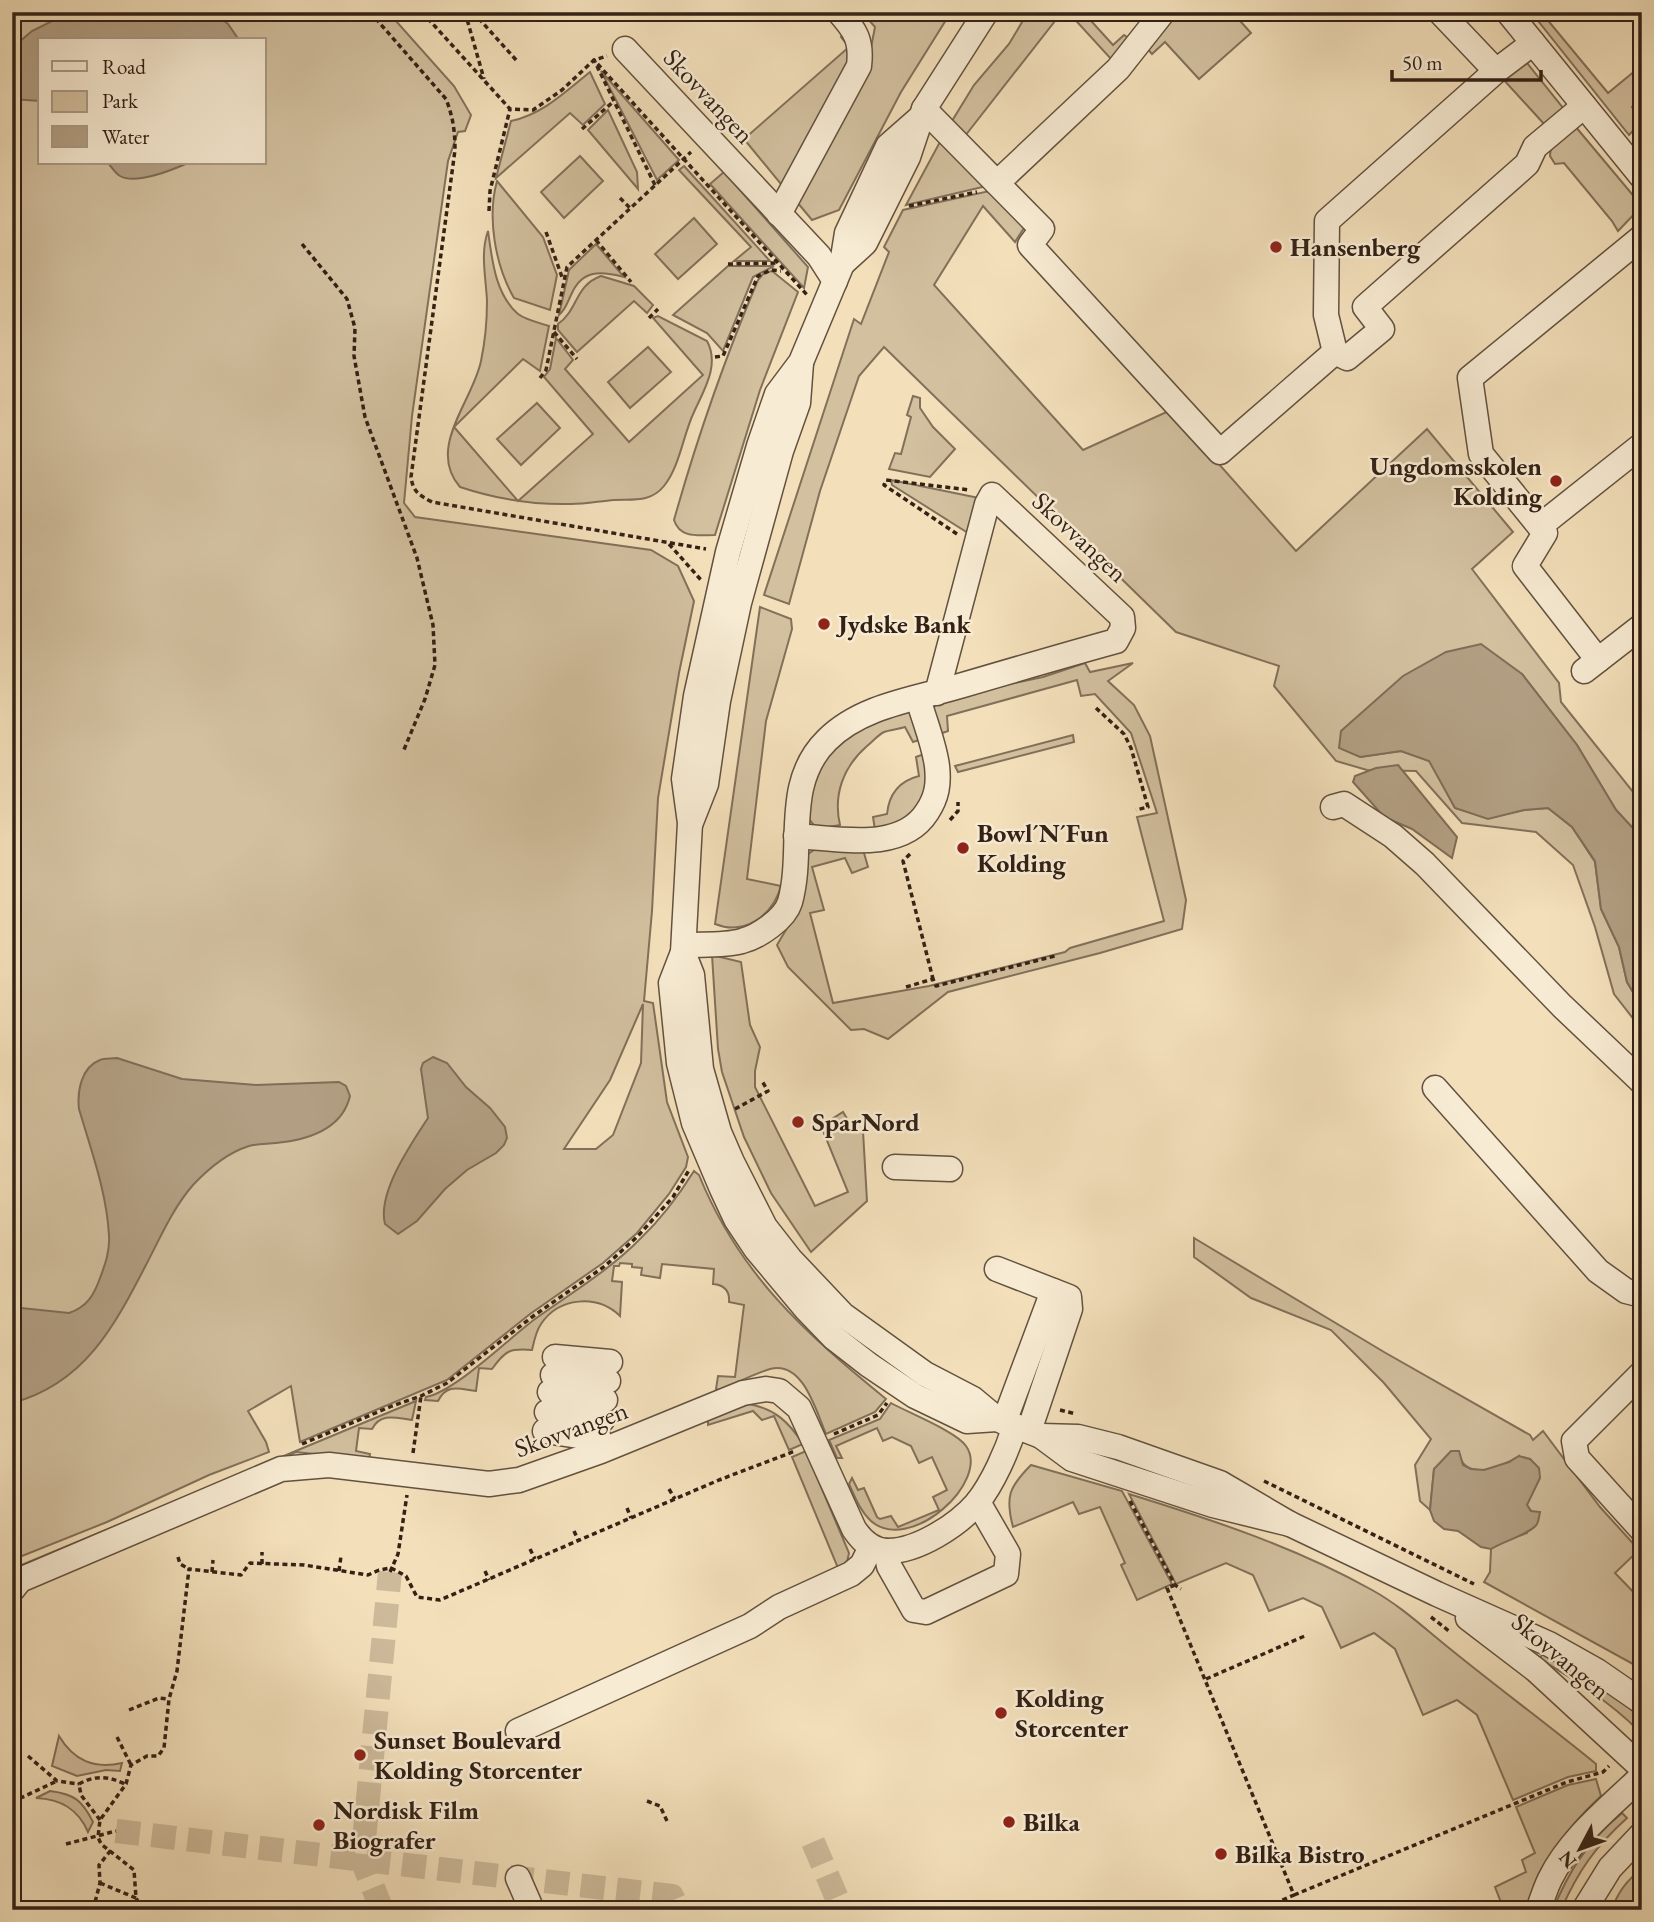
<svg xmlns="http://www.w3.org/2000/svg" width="1654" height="1922" font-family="'EB Garamond',serif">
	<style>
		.green { fill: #d2c09f; stroke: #82705a; stroke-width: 2; fill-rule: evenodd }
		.water { fill: #b29f83; stroke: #7f6d57; stroke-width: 2 }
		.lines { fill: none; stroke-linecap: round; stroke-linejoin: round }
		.minor-tunnel { stroke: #cdba9a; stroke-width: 24; stroke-dasharray: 24 12; stroke-linecap: butt }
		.minor-casing { stroke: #63513f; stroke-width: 27 }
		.path { stroke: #332116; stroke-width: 3.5; stroke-dasharray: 5 3.5; stroke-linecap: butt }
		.minor { stroke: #f7ebd3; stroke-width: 24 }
		.poi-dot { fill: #8f2418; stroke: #f7ebd3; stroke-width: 2.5 }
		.labels { text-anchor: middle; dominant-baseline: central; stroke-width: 5; stroke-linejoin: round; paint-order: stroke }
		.street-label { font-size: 26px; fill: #332116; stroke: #f7ebd3 }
		.poi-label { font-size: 26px; font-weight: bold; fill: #332116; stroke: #f7ebd3; text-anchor: start }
	</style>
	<rect width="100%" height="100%" fill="#f3e0bb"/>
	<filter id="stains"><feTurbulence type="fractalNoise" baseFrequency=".00286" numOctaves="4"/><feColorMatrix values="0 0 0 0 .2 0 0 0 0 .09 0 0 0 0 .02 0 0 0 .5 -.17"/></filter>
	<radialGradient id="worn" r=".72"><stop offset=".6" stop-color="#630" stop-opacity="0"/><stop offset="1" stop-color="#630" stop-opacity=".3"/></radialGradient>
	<g class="green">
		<path d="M12 12H388L454 86 471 115 465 131 458 132 448 161 412 416 404 503 415 517 651 550 678 566 694 601 679 673 658 798 652 911 644 1001 653 1003 667 1102 688 1157 686 1167 669 1194 637 1233 603 1263 530 1314 447 1380 300 1442 291 1386 248 1411 266 1442 269 1452 209 1475 107 1522 12 1560ZM40 40H264V163H40ZM643 1004 641 1063 613 1135 596 1149H564L610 1080Z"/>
		<path d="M862 12H951L901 92 839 210 812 220 797 202 870 53 875 27Z"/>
		<path d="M1028 12H1062L965 136 952 121 974 85 1009 44Z"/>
		<path d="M1068 12H1083L1113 45 1124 35 1127 37 1119 53 1111 59Z"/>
		<path d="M1174 12H1232L1251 33 1199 79 1165 42 1152 54 1145 46Z"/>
		<path d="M1531 12H1541L1608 93 1642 65V97L1632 107 1641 122 1629 135Z"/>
		<path d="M845 32 855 56 785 189 744 139 849 47 841 37Z"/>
		<path d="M1523 58 1564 109 1545 125 1502 78Z"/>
		<path d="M601 71 679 160 657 180Z"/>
		<path d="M590 72 605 104 583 125 570 113 496 178 511 121C543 114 565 92 590 72Z"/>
		<path d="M608 110 637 172 638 189 588 130Z"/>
		<path d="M1575 126 1642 206 1618 231 1612 221 1564 163 1555 164 1550 156 1551 146Z"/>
		<path d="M941 140 991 185 906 205Z"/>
		<path d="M580 156 603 181 564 218 541 192Z"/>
		<path d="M684 166 770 261H734L751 247 679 170Z"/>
		<path d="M724 172 808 267 804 288 710 184Z"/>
		<path d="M497 181 543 237 557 275 550 310 514 298C495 265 487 217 497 181Z"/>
		<path d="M994 190 1026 225 1015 242 983 206 934 285 1083 450 1171 410 1296 551 1427 429 1513 532 1472 569 1559 683 1561 702 1642 803V838L1616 810 1577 745 1522 674 1360 757 1401 751 1430 761 1455 808 1488 818 1524 810 1548 808 1572 827 1595 862 1601 909 1619 947 1627 982 1642 1007V1030L1614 994 1595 927 1573 865 1536 832 1462 823 1416 771 1367 770 1336 761 1274 686 1279 666 1176 632 884 347 859 376 820 491 789 604 764 595 854 319 861 324 889 252 884 247 903 210Z"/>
		<path d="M694 218 717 244 678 279 655 254Z"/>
		<path d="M488 231C492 259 495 294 518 314 526 320 540 323 549 326L540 371 523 359 454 427 518 501 593 434 544 377 550 369 556 338 573 360 565 369 629 442 703 375 653 318 658 316 707 341C720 365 704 390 694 412 683 435 680 466 664 486 650 503 633 499 614 500 600 501 586 504 571 504 534 505 496 499 460 487 426 448 473 401 481 361 485 342 487 320 487 301 486 278 480 253 488 231Z"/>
		<path d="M596 244 624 277C601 271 582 269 571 295 567 303 566 309 559 315L569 270Z"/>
		<path d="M728 266H774L753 277 723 351 707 333 673 315Z"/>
		<path d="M772 271 798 292 760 390 715 535C699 535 680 539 674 520 697 438 725 358 758 280L764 273Z"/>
		<path d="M601 276 634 286 653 305 647 313 634 301 577 352 558 330V324C579 309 574 286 601 276Z"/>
		<path d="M648 347 671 372 630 408 608 382Z"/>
		<path d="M913 396 920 398V408L933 427 955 449 930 477 889 469 895 453 901 454 911 417 907 415Z"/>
		<path d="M537 403 560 428 521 465 497 439Z"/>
		<path d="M891 480 979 498 968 533 892 485Z"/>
		<path d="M760 607 791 619 792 629 766 721 747 879 781 886C773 915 745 936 715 924Z"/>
		<path d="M1085 663 1090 672 1133 663 1108 681 1134 705 1150 736 1186 900 1182 929 1100 953 948 992 888 1039 864 1029 851 1030 788 967 777 945 793 918 805 856 820 846 854 845 864 853 868 867 852 873 845 858 812 867 824 910 810 913 833 1003 929 986 1065 952 1070 948 1164 921 1137 817 1157 813 1131 733 1095 694 1081 696 1077 680 947 716 948 731 937 735 931 714 938 699 1043 677Z"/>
		<path d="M904 709 914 716 919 740 913 742 905 727C899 729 890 730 884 732 878 735 872 742 867 746 843 767 833 795 840 825L817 829 808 818C810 787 824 751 849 732 864 721 887 716 904 709Z"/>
		<path d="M1073 735 1074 742 958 772 955 766Z"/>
		<path d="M924 754 931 780 926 800 904 823 875 830 873 817 887 814C889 794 899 781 919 776L916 757Z"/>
		<path d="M712 955 741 962 750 1025 760 1047 755 1071V1087L815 1206 848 1192 821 1126 843 1112 855 1132 863 1131 867 1201 811 1252 771 1193 744 1137 722 1072 718 1049Z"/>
		<path d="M694 1171 699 1175C739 1274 805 1333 886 1399L875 1412 826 1434C816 1411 803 1360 770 1369 753 1374 735 1384 719 1390L716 1389 718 1376 735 1377 744 1305 729 1302C730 1290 724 1285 713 1284L714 1269 662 1264 660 1278 641 1275 642 1268 632 1267V1264L620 1263 619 1266H614L612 1281 622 1282 620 1316C597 1294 559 1297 541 1324 536 1331 534 1341 532 1350 509 1348 505 1351 492 1369L479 1368 476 1391C459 1389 447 1383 438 1401L425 1400 426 1397C456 1391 508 1339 535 1319 571 1293 610 1270 641 1238 662 1218 679 1195 694 1171Z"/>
		<path d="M1194 1238 1384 1352 1530 1435 1533 1440 1543 1431 1600 1507 1639 1550 1615 1573 1642 1601V1669L1484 1582 1490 1572 1491 1549 1504 1541 1527 1533 1531 1511 1527 1505 1519 1456C1503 1466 1470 1481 1460 1458L1434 1469 1430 1510 1420 1501 1415 1465 1431 1439 1384 1383 1331 1330 1251 1298 1194 1257Z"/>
		<path d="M416 1401 412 1420C396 1418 381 1412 372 1429L359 1428 356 1451 370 1454 369 1460 296 1452 12 1571V1569Z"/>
		<path d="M891 1403C909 1413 957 1432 966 1446 991 1481 910 1555 871 1521 860 1511 855 1497 849 1484L852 1478 858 1490 864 1488 877 1517 880 1519 891 1516 898 1527 939 1510 933 1497 947 1490 932 1457 919 1463 911 1446 892 1437 883 1441 877 1428 836 1446 842 1458H837L829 1440 880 1419Z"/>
		<path d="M749 1404C775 1409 789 1422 803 1444L789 1450 774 1416 762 1420 753 1411 708 1425V1418Z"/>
		<path d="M806 1451 849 1553 847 1562 838 1568 792 1457Z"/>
		<path d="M1031 1465 1122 1491 1172 1584 1137 1600 1121 1565 1125 1563 1100 1507 1079 1514 1073 1502 1013 1527C1005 1497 1009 1487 1031 1465Z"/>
		<path d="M1129 1494C1213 1520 1295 1547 1372 1590 1401 1606 1424 1628 1449 1648 1497 1687 1547 1724 1596 1764V1771L1568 1777 1513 1800 1477 1715 1457 1700 1423 1715 1395 1649 1374 1633 1341 1648 1322 1607 1303 1598 1269 1611 1253 1575 1226 1563 1176 1584Z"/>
		<path d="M1542 1654C1569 1670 1615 1692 1636 1714 1640 1718 1642 1722 1642 1729L1639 1731C1609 1701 1576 1681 1540 1659Z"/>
		<path d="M59 1736C74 1761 94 1769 122 1763L120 1771 106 1770 77 1776 52 1766Z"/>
		<path d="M1596 1779 1601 1796C1560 1834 1547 1858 1527 1910H1504L1495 1887 1526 1872 1522 1860 1535 1853 1516 1807 1568 1785Z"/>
		<path d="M50 1791C74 1794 82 1800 93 1822L88 1832C78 1809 61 1799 36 1798Z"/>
		<path d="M1622 1813 1627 1818C1595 1847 1578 1871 1561 1910H1553C1569 1870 1589 1840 1622 1813Z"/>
		<path d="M1642 1869V1910H1612C1617 1893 1628 1879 1642 1869Z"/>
	</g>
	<g class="water">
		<path d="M70 12H213L228 24 239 40H40V101L12 99V48L32 31Z"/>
		<path d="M108 163H107H188C172 170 136 185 120 176 115 173 111 166 108 163Z"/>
		<path d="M1481 644 1522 674 1577 745 1616 810 1642 838V1007L1627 982 1619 947 1601 909 1595 861 1572 827 1548 808 1524 810 1488 819 1455 808 1429 761 1401 751 1360 757 1339 748 1341 731 1403 676 1446 652Z"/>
		<path d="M1398 765 1457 837 1452 858 1412 829 1384 817 1353 782 1355 776 1376 768Z"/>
		<path d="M433 1057 447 1063 466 1087 490 1108 505 1127 507 1138 504 1145 496 1153 467 1170 445 1189 417 1221 398 1234 385 1224C377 1193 411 1144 428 1118L421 1069 423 1063Z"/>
		<path d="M117 1058 182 1079 256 1085 339 1082 346 1086 350 1096C342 1130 307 1140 276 1143 267 1144 257 1144 249 1146 227 1153 208 1169 193 1185 173 1208 161 1236 147 1263 115 1325 85 1384 12 1403V1307L69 1313C87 1307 94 1295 100 1278 105 1265 110 1251 109 1236 107 1193 91 1150 79 1109 77 1092 81 1067 100 1060 104 1058 112 1059 117 1058Z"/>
		<path d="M1451 1451H1459L1463 1465 1471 1469 1484 1470 1509 1462 1519 1456 1530 1459 1539 1468 1540 1478 1527 1505 1531 1511 1540 1512C1539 1516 1539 1520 1537 1524 1532 1533 1502 1542 1491 1549L1481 1547 1458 1531 1444 1529 1434 1521 1430 1510 1434 1469Z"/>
	</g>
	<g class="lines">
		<g class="minor-tunnel">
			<path d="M116 1831 672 1896 678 1910"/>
			<path d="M813 1842 842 1910"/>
			<path d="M382 1910 362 1860 390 1572"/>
		</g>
		<defs>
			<g id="minor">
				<path d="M1440 12 1496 71"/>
				<path d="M1508 12 1642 177"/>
				<path d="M625 49 819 256 835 281"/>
				<path d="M924 109 1042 229 1030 245 1220 452 1335 352 1326 315 1327 221 1496 71 1533 43"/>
				<path d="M921 117 888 146 847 233 842 264 801 362 777 394 759 446 728 552 696 696 684 779 690 823 683 952 671 983 679 1063 694 1123 722 1189 736 1219 756 1249 807 1310 833 1337 869 1365 915 1396 967 1421 997 1419"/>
				<path d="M997 183 1118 69 1163 12"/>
				<path d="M779 214 859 66C862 41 856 31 839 12"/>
				<path d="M842 264 865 243 908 157 924 109 986 12"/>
				<path d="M1335 352 1347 358 1382 329 1365 307 1527 164 1535 147 1584 106"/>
				<path d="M1540 526 1642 445"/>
				<path d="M1598 660 1525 566 1545 533 1481 454 1470 378 1642 237"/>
				<path d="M1584 671 1642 626"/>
				<path d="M1333 807 1344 804 1393 836 1425 864 1562 1006 1642 1082"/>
				<path d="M691 822 706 784 718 701 739 603 781 451 798 403 801 363"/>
				<path d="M796 836C837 838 901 853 927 812 937 797 939 784 937 766 934 743 924 720 918 698"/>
				<path d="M684 945C703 944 724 946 742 941 758 937 785 919 790 902 805 848 782 784 827 740 862 705 917 699 963 685 1014 670 1065 655 1116 641L1123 628 1122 617 992 495 987 504 937 693"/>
				<path d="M683 952 692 975 701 1069 719 1132 732 1162 765 1227 790 1259 843 1315 925 1374 973 1399 997 1419 1041 1436 1072 1459 1213 1505 1290 1524"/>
				<path d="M1435 1088 1598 1271 1626 1291 1642 1295"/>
				<path d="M895 1167 950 1169"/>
				<path d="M997 1269 1069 1297 1070 1309 1029 1431"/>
				<path d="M555 1357 610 1362"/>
				<path d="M1642 1373 1574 1441 1577 1458 1642 1530"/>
				<path d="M553 1375 608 1381"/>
				<path d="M550 1392 605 1400"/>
				<path d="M547 1412 602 1420"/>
				<path d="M1004 1422 1053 1291"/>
				<path d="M545 1431 599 1439"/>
				<path d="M1041 1436 1078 1437 1118 1447 1220 1483 1290 1524 1437 1594 1549 1644 1597 1671 1642 1702"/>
				<path d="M886 1551 889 1566 914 1610 926 1612 1006 1574 1008 1554 978 1502"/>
				<path d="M12 1590 20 1580 281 1469 329 1465 489 1484 519 1480 601 1451 743 1393 766 1389 779 1391 799 1408 854 1529C862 1541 873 1551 888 1551 918 1551 958 1525 977 1503 993 1483 1007 1451 1015 1426"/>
				<path d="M1468 1618 1536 1670 1642 1768"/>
				<path d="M518 1731 750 1626 779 1607 851 1574 862 1565 871 1547"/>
				<path d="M518 1878 532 1910"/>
				<path d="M1538 1910C1542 1900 1545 1889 1550 1879 1570 1838 1610 1807 1642 1776"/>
				<path d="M1584 1910 1610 1868 1642 1834"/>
			</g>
		</defs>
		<use href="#minor" class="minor-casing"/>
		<g class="path">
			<path d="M370 12 446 99C453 117 455 131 455 150L411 477C413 492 419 495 432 502L706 549"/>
			<path d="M422 12 510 109 533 110 562 90 594 60 607 56"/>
			<path d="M465 12 484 79"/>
			<path d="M473 12 517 61"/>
			<path d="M582 129 613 102"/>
			<path d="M655 185 594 60 808 296"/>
			<path d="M620 198 630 208"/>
			<path d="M909 206 977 192"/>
			<path d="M489 211 490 191 510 109"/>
			<path d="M546 232 562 277"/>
			<path d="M596 240 631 282"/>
			<path d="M302 244 347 299 355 328 354 356 365 417 417 558 433 625 435 665 425 699 403 752"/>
			<path d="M728 264 777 263"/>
			<path d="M649 318 658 309"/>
			<path d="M554 332 577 359"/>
			<path d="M715 357 723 356 758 276 771 270 781 271"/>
			<path d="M540 378 546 370 567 267 691 152"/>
			<path d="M957 534 884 485 886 480 970 490"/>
			<path d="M669 544 701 580"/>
			<path d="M1096 708 1124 734 1131 748 1148 807 1136 810"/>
			<path d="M950 820 958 811V802"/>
			<path d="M910 854 903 861 933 979"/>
			<path d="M906 987 933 979 936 986 1055 956"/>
			<path d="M735 1109 768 1091 762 1081"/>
			<path d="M1060 1410 1076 1414"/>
			<path d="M834 1434 878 1415 887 1403"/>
			<path d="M302 1444 392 1406 421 1396 447 1383 532 1317 605 1266 638 1236 673 1197 689 1170"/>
			<path d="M413 1453 421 1396"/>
			<path d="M1264 1481 1474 1584"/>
			<path d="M669 1489 675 1499"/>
			<path d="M1130 1501 1175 1585 1181 1589"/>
			<path d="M627 1508 631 1518"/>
			<path d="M574 1531 578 1540"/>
			<path d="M530 1549 535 1559"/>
			<path d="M178 1557 180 1564 189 1569"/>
			<path d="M262 1564V1552"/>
			<path d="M339 1571 341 1556"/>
			<path d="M485 1571 489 1580"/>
			<path d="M212 1572 213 1560"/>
			<path d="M390 1572 398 1554 407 1495"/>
			<path d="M1175 1585 1167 1588 1294 1895 1260 1910"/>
			<path d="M1431 1617 1449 1631"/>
			<path d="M1206 1679 1307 1635"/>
			<path d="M129 1710 159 1698 169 1699"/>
			<path d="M117 1737 131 1765"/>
			<path d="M28 1756 57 1781 79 1784"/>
			<path d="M647 1801 660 1806 667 1821"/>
			<path d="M12 1802 57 1781"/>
			<path d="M100 1820 81 1795 79 1784C95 1775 108 1776 125 1784"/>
			<path d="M66 1844 116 1831"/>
			<path d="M100 1883 136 1898"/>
			<path d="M1294 1895 1567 1782 1603 1772 1609 1766"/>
			<path d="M93 1910 100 1883 99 1865 111 1850"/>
			<path d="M143 1910 136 1898 134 1870 101 1844 98 1837 100 1820 126 1784 131 1765 147 1756H158L164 1748 169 1699 177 1671 189 1569 241 1575 250 1563 304 1565 368 1575 379 1570 391 1568 406 1576 417 1597 440 1600 719 1480 795 1451"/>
		</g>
		<use href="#minor" class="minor"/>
	</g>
	<g class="poi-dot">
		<circle cx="1276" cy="247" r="7"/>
		<circle cx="1556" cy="481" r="7"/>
		<circle cx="824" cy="624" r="7"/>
		<circle cx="963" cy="848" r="7"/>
		<circle cx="798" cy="1122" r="7"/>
		<circle cx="1001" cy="1713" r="7"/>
		<circle cx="360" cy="1755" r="7"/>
		<circle cx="1009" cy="1822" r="7"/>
		<circle cx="319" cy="1825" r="7"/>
		<circle cx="1221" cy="1854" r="7"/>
	</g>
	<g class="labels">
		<g class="street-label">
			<text transform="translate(709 96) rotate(47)">Skovvangen</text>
			<text transform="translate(1080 537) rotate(43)">Skovvangen</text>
			<text transform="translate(571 1429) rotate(-20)">Skovvangen</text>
			<text transform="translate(1561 1656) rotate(40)">Skovvangen</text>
		</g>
		<g class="poi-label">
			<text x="1290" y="247">Hansenberg</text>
			<text x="1542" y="466" text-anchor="end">Ungdomsskolen<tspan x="1542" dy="30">Kolding</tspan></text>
			<text x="838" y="624">Jydske Bank</text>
			<text x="977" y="833">Bowl´N´Fun<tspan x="977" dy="30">Kolding</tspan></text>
			<text x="812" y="1122">SparNord</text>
			<text x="1015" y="1698">Kolding<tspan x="1015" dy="30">Storcenter</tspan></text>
			<text x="374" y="1740">Sunset Boulevard<tspan x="374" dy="30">Kolding Storcenter</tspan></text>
			<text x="333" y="1810">Nordisk Film<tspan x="333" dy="30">Biografer</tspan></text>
			<text x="1023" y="1822">Bilka</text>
			<text x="1235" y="1854">Bilka Bistro</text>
		</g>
	</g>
	<rect width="1654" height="1922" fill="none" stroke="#f3e0bb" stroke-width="42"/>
	<rect x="14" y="14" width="1626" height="1894" fill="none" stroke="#332116" stroke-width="3.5"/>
	<rect x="21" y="21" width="1612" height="1880" fill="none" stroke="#332116" stroke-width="2"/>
	<rect x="38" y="38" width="228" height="126" fill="#f7ebd3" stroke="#a99a87" stroke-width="2"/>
	<rect x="52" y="61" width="35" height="10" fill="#f7ebd3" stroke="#a99a87" stroke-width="2"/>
	<text x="102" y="74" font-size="21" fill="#332116">Road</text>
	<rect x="52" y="91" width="35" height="21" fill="#d2c09f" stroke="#a99a87" stroke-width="2"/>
	<text x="102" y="108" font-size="21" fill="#332116">Park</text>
	<rect x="52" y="126" width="35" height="21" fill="#b29f83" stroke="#a99a87" stroke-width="2"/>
	<text x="102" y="144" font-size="21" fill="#332116">Water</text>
	<g transform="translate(1580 1849) rotate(229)" stroke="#f7ebd3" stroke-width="5" paint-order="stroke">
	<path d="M0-5L12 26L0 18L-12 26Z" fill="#332116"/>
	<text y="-10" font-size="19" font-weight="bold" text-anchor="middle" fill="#332116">N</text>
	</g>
	<path d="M1392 70v10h149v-10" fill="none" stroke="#332116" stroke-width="3.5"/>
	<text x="1402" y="70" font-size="21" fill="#332116" stroke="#f7ebd3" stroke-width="5" paint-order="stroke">50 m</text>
	<rect width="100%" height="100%" filter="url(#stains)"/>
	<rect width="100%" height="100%" fill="url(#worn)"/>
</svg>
